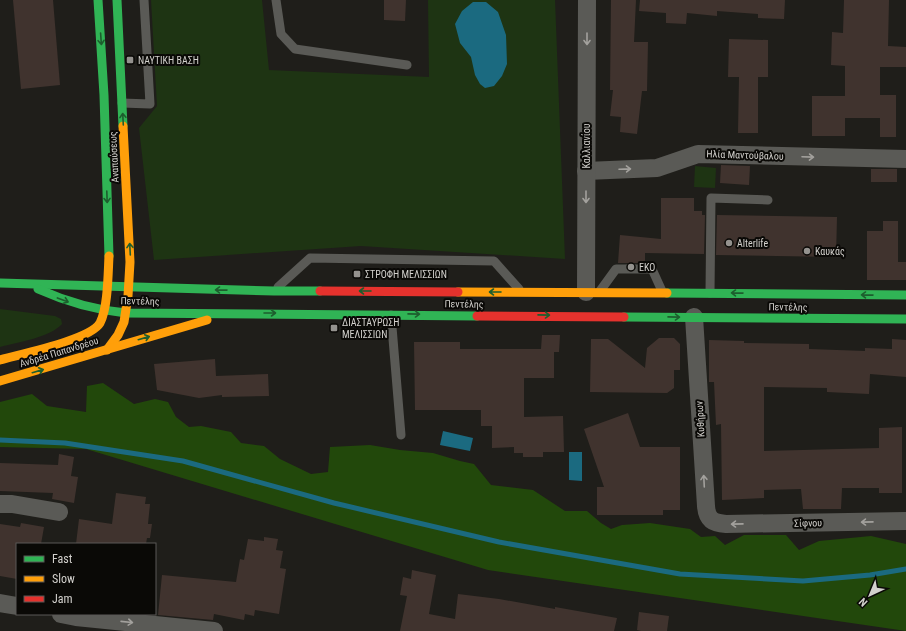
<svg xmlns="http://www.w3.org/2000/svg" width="906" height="631" font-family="'Roboto Condensed',sans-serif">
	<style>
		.green { fill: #1e3413 }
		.forest { fill: #22480b }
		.water { fill: #1b6a80 }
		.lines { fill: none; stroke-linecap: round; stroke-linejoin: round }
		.stream { stroke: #1b6a80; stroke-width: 5 }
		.building { fill: #40332e }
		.lane { stroke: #5a5a56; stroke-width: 9 }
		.street { stroke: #5a5a56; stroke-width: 18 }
		.fast { stroke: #30b455; stroke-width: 9 }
		.slow { stroke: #ff9f0a; stroke-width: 9 }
		.jam { stroke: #e5322d; stroke-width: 9 }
		.oneway { stroke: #1d5e2e }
		.oneway2 { stroke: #a3a19d }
		.poi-dot { fill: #94928e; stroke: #0a0906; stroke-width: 1.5 }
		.labels { text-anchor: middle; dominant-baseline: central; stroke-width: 4; stroke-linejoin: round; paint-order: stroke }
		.poi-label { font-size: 10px; fill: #d3d1cd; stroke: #0a0906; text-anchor: start }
		.street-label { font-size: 10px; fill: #d3d1cd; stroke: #0a0906 }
	</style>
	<rect width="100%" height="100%" fill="#1f1e1a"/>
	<g class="green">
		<path d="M151 0H262L269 70 429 77 428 0H555L565 259 361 246 154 260 139 128 157 106Z"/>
		<path d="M695 166 716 168 715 188 694 187Z"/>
		<path d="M0 309 55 316 61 319 62 324C49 338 18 342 0 347Z"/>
	</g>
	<path class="forest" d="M103 383 134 404 155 399 168 402 176 417 189 427 201 426 231 432 241 443 264 446 280 459 311 474 328 472 330 447 370 445 400 450 433 453 460 461 474 464 491 485 533 490 565 511H587L601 523 611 529 622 525 650 523 690 529 701 537 715 536 725 545 744 535H786L799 550 819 541 871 536 906 544V631L488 570 86 449 0 447V402L32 394 47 406 86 412 87 386Z"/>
	<g class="water">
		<path d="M473 2H486L498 12 506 35 507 64 502 76 494 86 485 88 480 84 475 75 471 57 460 43 455 24 462 11Z"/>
		<path d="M443 431 473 438 470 451 440 445Z"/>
		<path d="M569 452H582V481L569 480Z"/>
	</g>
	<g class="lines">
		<path class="stream" d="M0 440 65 443 183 461 334 503 499 542 680 574 803 581 870 575 906 569"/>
	</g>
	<g class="building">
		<path d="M13 0H53L60 85 21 89Z"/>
		<path d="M384 0H406L405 21 384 20Z"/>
		<path d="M611 0H636L634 42H648L647 91H642L637 134 620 132 621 117 610 116 613 90H610Z"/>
		<path d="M640 0H785L784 19 758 18V14L717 11V16L687 13 686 24 666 23V13L639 11Z"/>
		<path d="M844 0H889L888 46 906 47V67H880V95H896V137H880V118H845V136H812V96H845V66L831 65 832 32 843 33Z"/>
		<path d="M729 39 768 40V77H758V133H738L739 77H728Z"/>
		<path d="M721 165 750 166 749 185 720 183Z"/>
		<rect x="871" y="169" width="26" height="13"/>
		<path d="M661 198H694V211H702V215H705L704 254 645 253V263H618L620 235 661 239Z"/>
		<path d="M717 215 837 217 836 257 716 255Z"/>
		<path d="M883 221H898V262H906V280H867V231H883Z"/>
		<path d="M542 335H560L559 352H554V378H524V417L563 416 564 452H543V457H523V453H514V447L492 448V426H481V410H415L414 342H460V349H541Z"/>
		<path d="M659 338H674L680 344V370H674V388L667 393 590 392 591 339H608L645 368 647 348Z"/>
		<path d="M892 339 906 340V377L870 374 869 394 827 392V388L764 387V451L879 448V428L902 427V493H879V488H842L841 509H803L801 489 764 490V498L722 500 721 424 716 425 714 382H709V340L744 341V343L809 344V349L865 351V348L892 349Z"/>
		<path d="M215 359 216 376 268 374 269 396 222 397V395L199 398 157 390 154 364Z"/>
		<path d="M628 413 640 447H680V510H663V515H597V487H604L584 429Z"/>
		<path d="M59 454 74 457 71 476 78 477 74 503 52 499 53 493 0 491V463L58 465Z"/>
		<path d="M116 493 146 497 145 504H150L148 524H152L150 538H147L146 544H76L79 519 112 524Z"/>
		<path d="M21 523 44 527 41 544H17V579L0 576V524L20 527Z"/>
		<path d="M264 537 278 539 276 550 283 551 280 568 286 569 279 614 255 610 254 616 245 614 244 620 214 614 213 620 158 615 162 575 236 582 240 559 244 560 248 539 264 541Z"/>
		<path d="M412 570 436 575 429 614 455 619 458 594 499 599 555 609V607L617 618 614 631H400L407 596 400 595 403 577 411 579Z"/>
		<path d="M639 612 669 616 667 631H641L637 630Z"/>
	</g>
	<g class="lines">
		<g class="lane">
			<path d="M276 0 281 34 295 49 407 65"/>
			<path d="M122 103 150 104 144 0"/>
			<path d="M278 287 310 258 494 261 519 289"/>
			<path d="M600 291 616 269H652L662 291"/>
			<path d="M710 293 711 198 768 200"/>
			<path d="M391 315 401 435"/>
		</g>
		<g class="street">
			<path d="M586 171 657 168 698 154 906 159"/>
			<path d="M586 292 587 0"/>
			<path d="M694 317 706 506C707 520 713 523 726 524L906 521"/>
			<path d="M0 504H12L59 512"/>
			<path d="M0 603 17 606"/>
			<path d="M61 614 76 617 214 631"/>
		</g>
		<g class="fast">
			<path d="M98 0 104 95 109 256"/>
			<path d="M117 0 123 126"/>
			<path d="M0 283 274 291H320"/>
			<path d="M38 289C67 302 95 310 126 313L477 316"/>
			<path d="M667 293 906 295"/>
			<path d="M624 317 906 319"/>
		</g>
		<g class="slow">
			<path d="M458 292 667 293"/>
			<path d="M107 350 118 335 124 322 128 296 130 262 123 126"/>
			<path d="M0 360C21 354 90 340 100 323 108 308 108 274 109 256"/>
			<path d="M0 381C69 361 138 340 207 320"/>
		</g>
		<g class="jam">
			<path d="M320 291 458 292"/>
			<path d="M477 316 624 317"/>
		</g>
	</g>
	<defs><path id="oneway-shaft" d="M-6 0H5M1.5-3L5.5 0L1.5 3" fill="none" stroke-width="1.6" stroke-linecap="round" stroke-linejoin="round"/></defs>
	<g class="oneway">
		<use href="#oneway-shaft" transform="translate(101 39) rotate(86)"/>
		<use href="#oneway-shaft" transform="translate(123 119) rotate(-93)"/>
		<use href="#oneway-shaft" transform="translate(107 197) rotate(88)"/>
		<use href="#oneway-shaft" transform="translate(130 249) rotate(-93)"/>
		<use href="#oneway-shaft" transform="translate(221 290) rotate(-179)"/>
		<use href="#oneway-shaft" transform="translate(365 291) rotate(-180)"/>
		<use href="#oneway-shaft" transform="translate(495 292) rotate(-180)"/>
		<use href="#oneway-shaft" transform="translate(737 293) rotate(-179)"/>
		<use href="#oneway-shaft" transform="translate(867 295) rotate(-179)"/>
		<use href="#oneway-shaft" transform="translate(63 300) rotate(20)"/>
		<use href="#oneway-shaft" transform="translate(270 313)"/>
		<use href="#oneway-shaft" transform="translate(414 314) rotate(1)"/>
		<use href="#oneway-shaft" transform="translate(544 315) rotate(1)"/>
		<use href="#oneway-shaft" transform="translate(674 317) rotate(1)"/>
		<use href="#oneway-shaft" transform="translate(144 338) rotate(-16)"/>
		<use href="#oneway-shaft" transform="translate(38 371) rotate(-16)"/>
	</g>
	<g class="oneway2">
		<use href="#oneway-shaft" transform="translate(587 39) rotate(90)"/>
		<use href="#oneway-shaft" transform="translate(808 157) rotate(2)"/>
		<use href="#oneway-shaft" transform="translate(625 169) rotate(-2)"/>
		<use href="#oneway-shaft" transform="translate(586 197) rotate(90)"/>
		<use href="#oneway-shaft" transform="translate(704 481) rotate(-93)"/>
		<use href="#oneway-shaft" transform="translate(867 522) rotate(179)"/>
		<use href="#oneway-shaft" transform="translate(737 524) rotate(179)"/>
		<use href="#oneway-shaft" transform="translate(127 622) rotate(6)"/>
	</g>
	<g class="poi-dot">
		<rect x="126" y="56" width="8" height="8" rx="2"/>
		<circle cx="729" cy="243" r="4"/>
		<circle cx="807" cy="251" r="4"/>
		<circle cx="631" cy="267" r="4"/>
		<rect x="353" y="270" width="8" height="8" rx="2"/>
		<rect x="330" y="324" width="8" height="8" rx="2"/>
	</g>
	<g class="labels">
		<g class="poi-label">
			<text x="138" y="60">ΝΑΥΤΙΚΗ ΒΑΣΗ</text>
			<text x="737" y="243">Alterlife</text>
			<text x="815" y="251">Καυκάς</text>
			<text x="639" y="267">EKO</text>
			<text x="365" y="274">ΣΤΡΟΦΗ ΜΕΛΙΣΣΙΩΝ</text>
			<text x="342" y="322">ΔΙΑΣΤΑΥΡΩΣΗ<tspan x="342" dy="12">ΜΕΛΙΣΣΙΩΝ</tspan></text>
		</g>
		<g class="street-label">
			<text transform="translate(586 146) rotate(-90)">Καλλιανίου</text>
			<text transform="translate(745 155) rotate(2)">Ηλία Μαντούβαλου</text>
			<text transform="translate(114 157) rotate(-93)">Αναπαύσεως</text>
			<text transform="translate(140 301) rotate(1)">Πεντέλης</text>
			<text transform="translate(464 304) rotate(1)">Πεντέλης</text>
			<text transform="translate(788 307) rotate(1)">Πεντέλης</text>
			<text transform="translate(59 352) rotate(-17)">Ανδρέα Παπανδρέου</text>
			<text transform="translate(700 419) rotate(-93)">Κυθήρων</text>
			<text transform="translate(808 523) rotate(-1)">Σίφνου</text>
		</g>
	</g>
	<rect x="16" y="543" width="140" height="72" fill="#0a0906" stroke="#5a5956"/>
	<rect x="24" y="556" width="20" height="6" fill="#30b455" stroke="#5a5956"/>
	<text x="52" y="563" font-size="12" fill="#d3d1cd">Fast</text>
	<rect x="24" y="576" width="20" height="6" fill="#ff9f0a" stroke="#5a5956"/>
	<text x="52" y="583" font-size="12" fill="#d3d1cd">Slow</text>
	<rect x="24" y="596" width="20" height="6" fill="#e5322d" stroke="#5a5956"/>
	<text x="52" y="603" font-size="12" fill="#d3d1cd">Jam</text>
	<g transform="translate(870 595) rotate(224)" stroke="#0a0906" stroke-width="3" paint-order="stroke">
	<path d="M0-3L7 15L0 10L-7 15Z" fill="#d3d1cd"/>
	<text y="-6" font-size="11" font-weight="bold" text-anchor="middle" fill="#d3d1cd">N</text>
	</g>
</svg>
